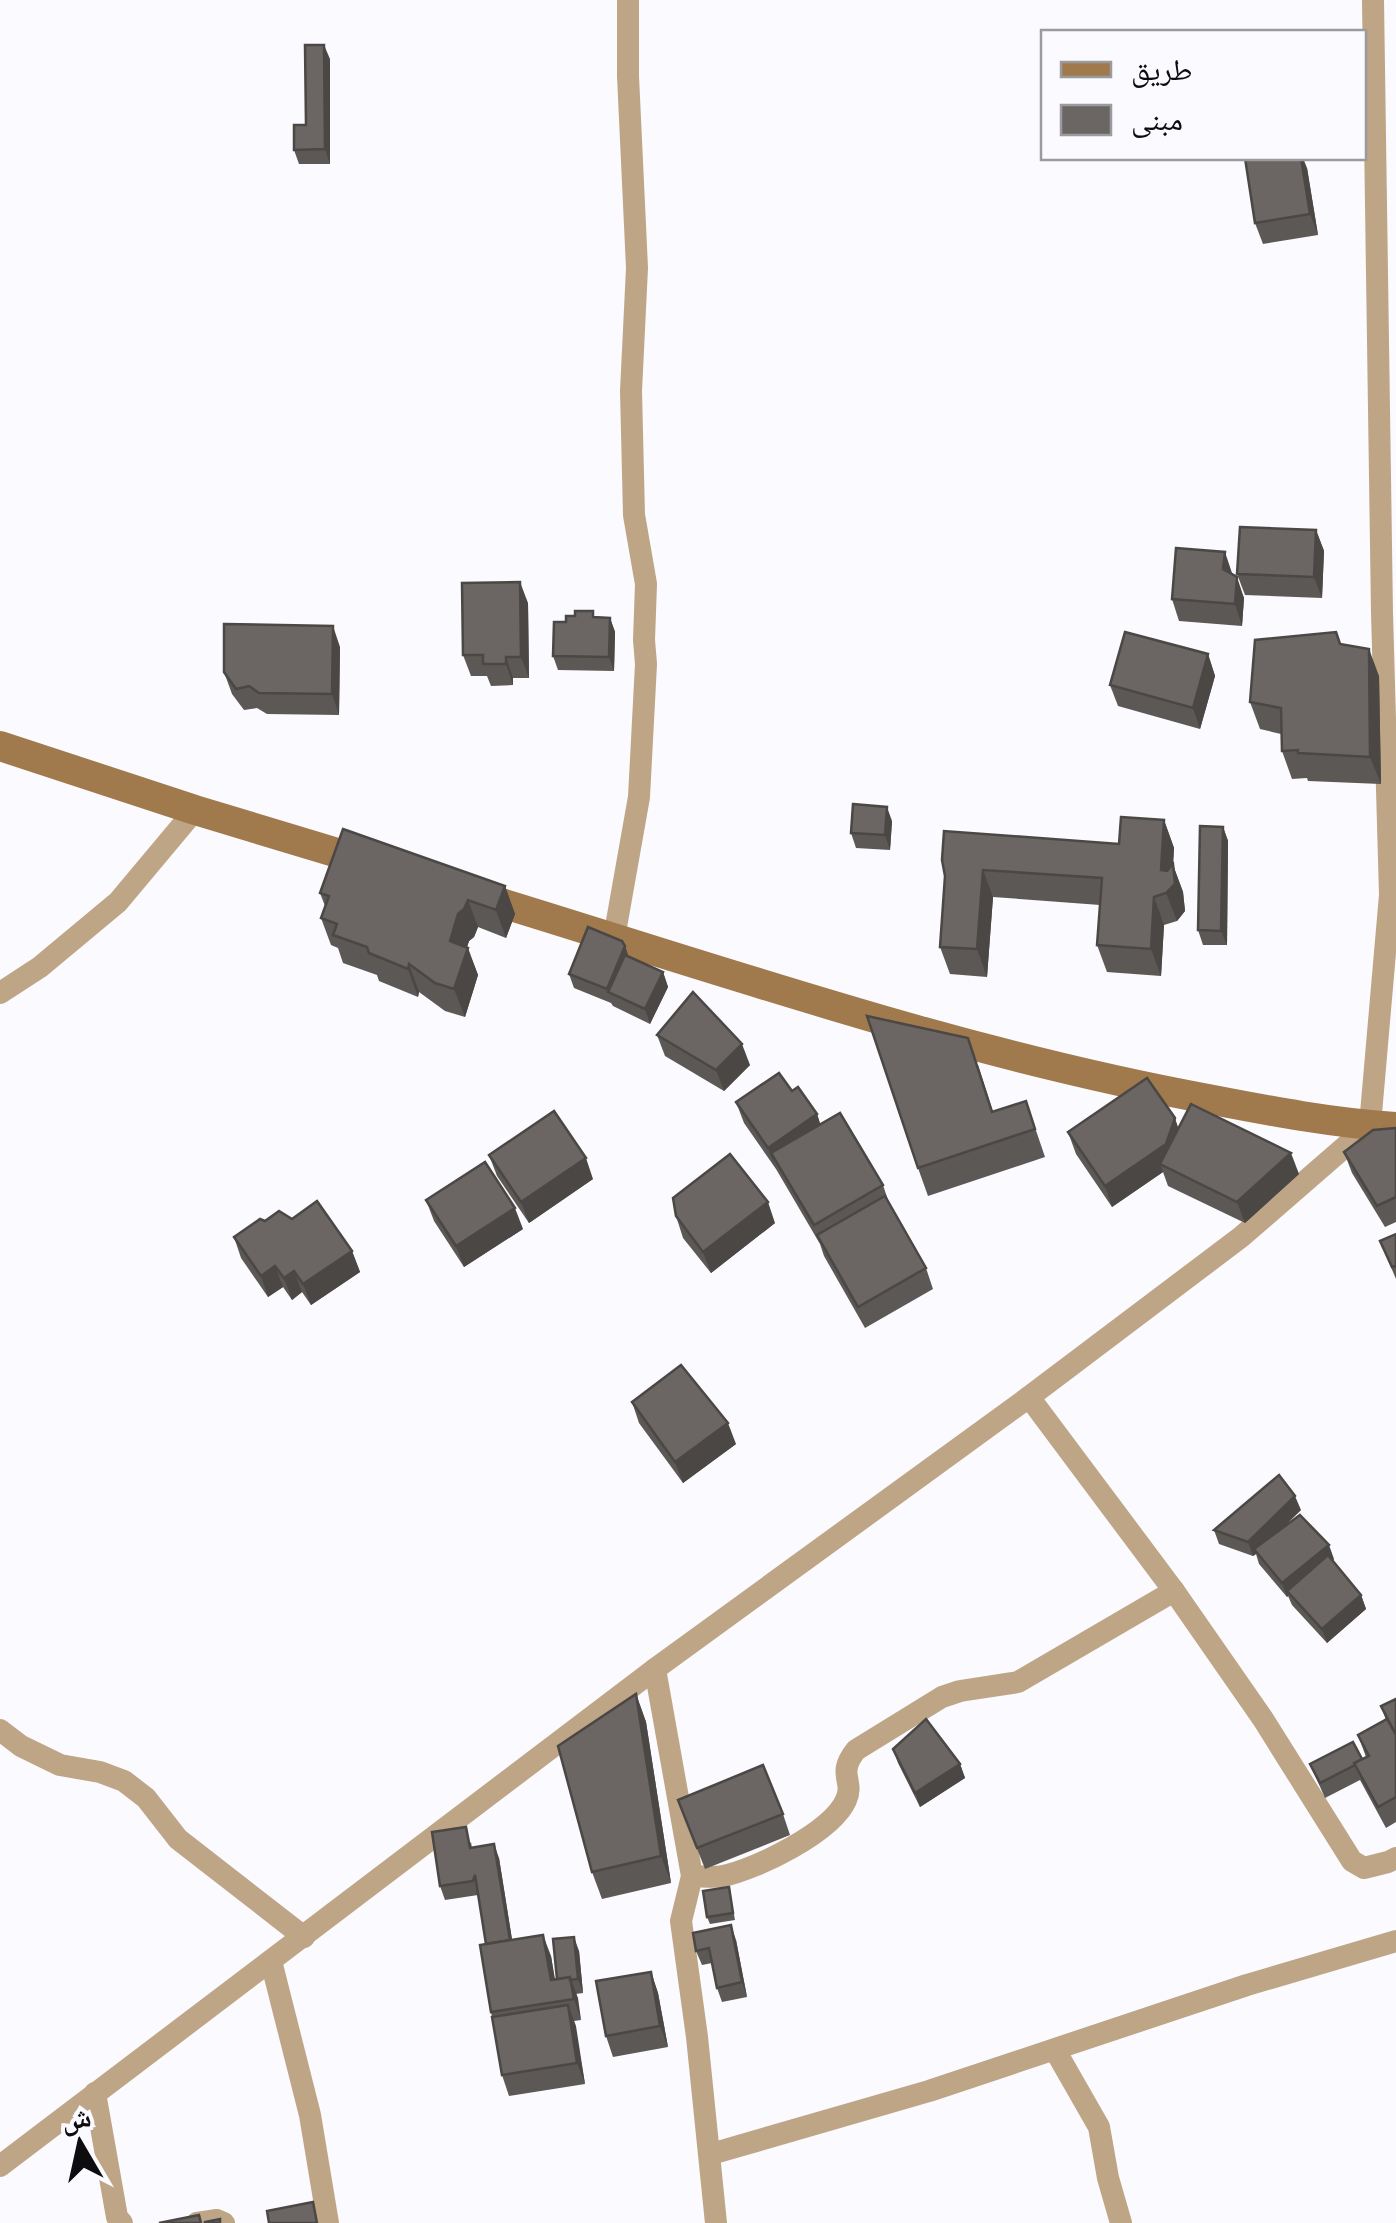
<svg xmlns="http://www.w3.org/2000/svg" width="1396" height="2223" font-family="'Archivo Narrow','Noto Naskh Arabic',sans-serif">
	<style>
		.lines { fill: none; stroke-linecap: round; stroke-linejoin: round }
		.street { stroke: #bea586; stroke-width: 22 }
		.secondary { stroke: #a07a4c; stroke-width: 30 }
		.wall { fill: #5c5855 }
		.shaded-wall { fill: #4b4745 }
		.building { fill: #6b6663; stroke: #4b4745; stroke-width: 2.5 }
	</style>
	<rect width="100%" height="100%" fill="#fafaff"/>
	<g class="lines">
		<g class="street">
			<path d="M614 938 639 797 646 664 644 640 646 584 634 515 631 391 637 268 628 76V0"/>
			<path d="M0 993 40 967 118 902 195 810"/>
			<path d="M1029 1397 1174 1591 1263 1719 1352 1861 1364 1868 1388 1862 1396 1858"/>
			<path d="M655 1669 692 1876 681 1921 697 2037 716 2223"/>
			<path d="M0 1730 21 1746 60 1765 100 1772 124 1781 146 1798 178 1839 304 1937"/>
			<path d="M692 1876C702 1876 713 1878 723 1876 757 1869 832 1832 846 1800 855 1780 836 1775 856 1750L942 1697 960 1691 1018 1682 1174 1591"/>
			<path d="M271 1961 310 2115 328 2223"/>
			<path d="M1055 2050 1099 2127 1108 2178 1121 2223"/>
			<path d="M95 2093 117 2217 122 2223"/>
			<path d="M711 2154 929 2091 1247 1985 1396 1941"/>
			<path d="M0 2166 655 1669 1029 1397 1241 1237 1370 1125 1390 895 1382 613 1373 0"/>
			<path d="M197 2223 217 2220 224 2223"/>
		</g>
		<g class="secondary">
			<path d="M0 746 195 810 374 864"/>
			<path d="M475 895C718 969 958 1053 1208 1099 1270 1111 1333 1123 1396 1127"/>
		</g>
	</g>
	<g class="wall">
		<path d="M330 59V164H299L294 150 306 125Z"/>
		<path d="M1307 168 1318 235 1263 244 1255 223Z"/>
		<path d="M1316 530 1324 551 1322 598 1245 595 1237 574Z"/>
		<path d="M1232 573 1244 598 1242 626 1179 621 1172 599Z"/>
		<path d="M528 603 529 678H513V685L491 686 487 676H471L463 655Z"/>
		<path d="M595 618H610L615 632 614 671 558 670 553 656Z"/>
		<path d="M1340 644 1379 676 1381 784 1308 781 1307 778 1292 779 1282 751 1281 734 1260 729 1250 702Z"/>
		<path d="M340 647 339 715 267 714 257 708 244 710 232 694 224 672Z"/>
		<path d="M1208 654 1215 676 1200 729 1118 706 1110 685Z"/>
		<path d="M1164 820 1174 848 1173 865 1183 892 1185 911 1177 921 1164 925 1161 976 1107 972 1097 945 1100 905 993 897 987 977 950 974 940 947 945 876 1119 844Z"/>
		<path d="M892 821 890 850 856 848 851 833Z"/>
		<path d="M1223 827 1228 841 1227 945H1203L1198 930Z"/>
		<path d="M505 886 515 914 506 938 478 927 474 937 469 941 467 947 478 975 465 1017 445 1011 419 992 418 997 379 981 377 975 343 963 338 948 331 945 321 918 325 906 320 893Z"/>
		<path d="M629 957 663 972 668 987 650 1024 613 1006 611 1003 574 988 569 974Z"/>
		<path d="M657 1035 750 1065 724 1091 665 1056Z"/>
		<path d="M978 1065 993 1112 1026 1101 1045 1157 928 1196 918 1168Z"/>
		<path d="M792 1091 817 1114 820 1124 883 1185 890 1206 926 1268 933 1289 865 1328 824 1256 820 1244 776 1169 744 1123 736 1102Z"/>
		<path d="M1178 1128 1299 1174 1245 1223 1168 1186 1163 1172 1112 1207 1076 1154 1068 1132Z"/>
		<path d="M1396 1128V1222L1385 1227 1352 1173 1344 1152Z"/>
		<path d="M489 1155 593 1179 529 1223 497 1176Z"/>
		<path d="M426 1200 523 1229 464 1267 434 1221Z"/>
		<path d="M676 1216 775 1223 711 1273 683 1238Z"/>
		<path d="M292 1219 352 1251 360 1272 311 1305 302 1292 292 1300 283 1287 268 1297 241 1258 234 1237 265 1221Z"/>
		<path d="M1396 1234V1279L1380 1241Z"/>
		<path d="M632 1402 736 1444 683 1483 639 1423Z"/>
		<path d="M1301 1510 1282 1528 1334 1559 1333 1561 1361 1595 1366 1609 1327 1643 1292 1605 1288 1596 1287 1597 1259 1564 1256 1554 1253 1556 1219 1544 1214 1530Z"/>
		<path d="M636 1694 646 1722 671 1883 602 1899 592 1872Z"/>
		<path d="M1396 1699V1822L1386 1828 1360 1780 1325 1798 1310 1764 1362 1759 1366 1757 1358 1735 1386 1720 1381 1706Z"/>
		<path d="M893 1749 960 1764 965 1778 920 1807 898 1763Z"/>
		<path d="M678 1800 783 1814 790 1835 705 1869Z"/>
		<path d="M471 1842 472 1848 499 1858 512 1940 551 1956 555 1979H557L579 1951 583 1993 576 1994 581 2020 574 2021 585 2084 509 2096 502 2075 491 2012 486 1944 478 1895 445 1900 440 1886Z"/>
		<path d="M729 1887 735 1920 710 1924 707 1917Z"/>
		<path d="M736 1940 747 1997 722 2002 717 1988 712 1963 702 1965 696 1951Z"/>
		<path d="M651 1972 658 1993 668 2047 613 2057 606 2036Z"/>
	</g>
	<g class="shaded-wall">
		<path d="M324 45 330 59V164L325 149Z"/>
		<path d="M1301 158H1303L1307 168 1318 235 1310 214Z"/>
		<path d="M1316 530 1324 551 1322 598 1314 577Z"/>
		<path d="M1225 552 1232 573 1231 590 1223 569Z"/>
		<path d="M1237 577 1244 598 1242 626 1235 604Z"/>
		<path d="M520 582 528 603 529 678 521 657Z"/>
		<path d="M610 618 615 632 614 671 609 657Z"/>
		<path d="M333 626 340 647 339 715 332 694Z"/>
		<path d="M1369 649 1379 676 1381 784 1370 757Z"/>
		<path d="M1208 654 1215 676 1200 729 1193 708Z"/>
		<path d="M506 657 513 678V685L506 664Z"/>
		<path d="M887 807 892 821 890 850 885 835Z"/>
		<path d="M1164 820 1174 848 1173 865 1183 892 1185 911 1177 921 1166 893 1161 870Z"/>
		<path d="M1223 827 1228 841 1227 945 1221 931Z"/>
		<path d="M983 870 993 897 987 977 977 949Z"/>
		<path d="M505 886 515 914 506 938 496 910Z"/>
		<path d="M1154 897 1164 925 1161 976 1151 949Z"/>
		<path d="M468 900 478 927 474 937 469 941 460 969 450 941 458 914Z"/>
		<path d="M625 946 630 960 608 993 607 989Z"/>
		<path d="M468 948 478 975 465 1017 454 989Z"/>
		<path d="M409 964 419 992 418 997 408 969Z"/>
		<path d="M663 972 668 987 650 1024 645 1009Z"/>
		<path d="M742 1044 750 1065 724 1091 716 1070Z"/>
		<path d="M817 1114 824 1135 771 1153 776 1169 768 1148Z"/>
		<path d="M1175 1118 1182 1139 1160 1164 1163 1172 1112 1207 1105 1186Z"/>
		<path d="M1291 1153 1299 1174 1245 1223 1237 1202Z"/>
		<path d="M586 1158 593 1179 529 1223 521 1202Z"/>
		<path d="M768 1202 775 1223 711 1273 703 1252Z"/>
		<path d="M515 1208 523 1229 464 1267 456 1246Z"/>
		<path d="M352 1251 360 1272 311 1305 303 1284Z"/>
		<path d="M275 1266 283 1287 268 1297 261 1276Z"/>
		<path d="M294 1271 302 1292 292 1300 284 1278Z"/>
		<path d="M728 1423 736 1444 683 1483 675 1462Z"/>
		<path d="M1295 1496 1301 1510 1257 1553 1254 1549 1256 1554 1253 1556 1248 1542Z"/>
		<path d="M1329 1545 1334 1559 1290 1595 1287 1591 1288 1596 1287 1597 1282 1583Z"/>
		<path d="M1361 1595 1366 1609 1327 1643 1322 1629Z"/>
		<path d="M636 1694 646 1722 671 1883 661 1856Z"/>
		<path d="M960 1764 965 1778 920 1807 915 1793Z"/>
		<path d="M494 1844 499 1858 515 1958 510 1944Z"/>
		<path d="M731 1925 736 1940 747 1997 742 1982Z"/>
		<path d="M543 1935 551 1956 558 2001 551 1980Z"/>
		<path d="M574 1937 579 1951 583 1993 578 1979Z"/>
		<path d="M651 1972 658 1993 668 2047 660 2026Z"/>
		<path d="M570 1977 578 1998 581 2020 574 1999Z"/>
		<path d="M568 2005 576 2026 585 2084 577 2063Z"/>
	</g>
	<g class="building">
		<path d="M305 45H324L325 149 294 150V125H306Z"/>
		<path d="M1245 158H1301L1310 214 1255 223Z"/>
		<path d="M1240 527 1316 530 1314 577 1237 574Z"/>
		<path d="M1176 548 1225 552 1223 569 1237 577 1235 604 1172 599Z"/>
		<path d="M520 582 521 657H506V664H483V655H463L462 583Z"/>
		<path d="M575 611H593V617L610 618 609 657 553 656 554 622H566V616H575Z"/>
		<path d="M224 624 333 626 332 694 259 693 249 686 236 689 224 672Z"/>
		<path d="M1125 632 1208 654 1193 708 1110 685Z"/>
		<path d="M1336 632 1340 644 1369 649 1370 757 1298 753V750L1282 751 1281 708 1250 702 1255 640Z"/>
		<path d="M853 804 887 807 885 835 851 833Z"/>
		<path d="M1121 817 1164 820 1161 870 1167 871 1173 864 1175 884 1166 893 1154 897 1151 949 1097 945 1102 878 983 870 977 949 940 947 945 876 942 860 944 831 1119 844Z"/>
		<path d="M1200 826 1223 827 1221 931 1198 930Z"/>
		<path d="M343 829 505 886 496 910 468 900 464 909 458 914 450 941 468 948 454 989 435 983 409 964 408 969 369 953 367 947 333 935 337 924 321 918 329 896 320 893Z"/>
		<path d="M588 927 622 941 625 946 607 989 569 974Z"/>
		<path d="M625 955 663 972 645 1009 608 992Z"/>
		<path d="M693 992 742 1044 716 1070 657 1035Z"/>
		<path d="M867 1016 968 1038 992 1112 1026 1101 1035 1129 918 1168Z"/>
		<path d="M779 1073 792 1091 798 1087 817 1114 768 1148 736 1102Z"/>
		<path d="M1147 1078 1175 1118 1166 1144 1105 1186 1068 1132Z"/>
		<path d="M1191 1104 1291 1153 1237 1202 1160 1164Z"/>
		<path d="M554 1111 586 1158 521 1202 489 1155Z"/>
		<path d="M840 1113 883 1185 814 1225 771 1153Z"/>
		<path d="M1396 1128V1197L1377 1206 1344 1152 1373 1130Z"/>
		<path d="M730 1154 768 1202 703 1252 676 1216 673 1198Z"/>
		<path d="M485 1162 515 1208 456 1246 426 1200Z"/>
		<path d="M885 1196 926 1268 858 1307 817 1235Z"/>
		<path d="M317 1201 352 1251 303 1284 294 1271 284 1278 275 1266 261 1276 234 1237 260 1219 265 1221 279 1211 292 1219Z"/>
		<path d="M1396 1234V1266L1392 1267 1380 1241Z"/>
		<path d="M681 1365 728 1423 675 1462 632 1402Z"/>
		<path d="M1279 1475 1295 1496 1248 1542 1214 1530Z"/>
		<path d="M1300 1515 1329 1545 1282 1583 1254 1549Z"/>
		<path d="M1328 1555 1361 1595 1322 1629 1287 1591Z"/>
		<path d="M636 1694 661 1856 592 1872 558 1746Z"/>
		<path d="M1396 1699V1730L1394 1731 1381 1706Z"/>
		<path d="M926 1719 960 1764 915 1793 893 1749Z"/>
		<path d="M1387 1719 1396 1735V1797L1378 1807 1354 1763 1369 1756 1358 1735Z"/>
		<path d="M1353 1742 1362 1759 1354 1763 1355 1765 1320 1783 1310 1764Z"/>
		<path d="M763 1765 783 1814 697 1848 678 1800Z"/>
		<path d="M466 1827 470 1848 494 1844 510 1940 486 1944 475 1875 473 1881 440 1886 432 1832Z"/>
		<path d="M729 1887 733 1913 707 1917 703 1891Z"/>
		<path d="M731 1925 742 1982 717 1988 709 1948 696 1951 693 1933Z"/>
		<path d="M543 1935 551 1980 570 1977 574 1999 491 2012 480 1945Z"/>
		<path d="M574 1937 578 1979 570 1980V1977L557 1979 553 1939Z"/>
		<path d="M651 1972 660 2026 606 2036 596 1981Z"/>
		<path d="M568 2005 577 2063 502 2075 492 2017Z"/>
		<path d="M313 2202 317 2223H269L267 2211Z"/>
		<path d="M199 2215 201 2223H159Z"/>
		<path d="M220 2219V2223H205V2222Z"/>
	</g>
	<rect x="1041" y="30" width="325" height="130" fill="#fafaff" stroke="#9b9b9f" stroke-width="2.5"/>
	<rect x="1061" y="62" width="50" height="15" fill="#a07a4c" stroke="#9b9b9f" stroke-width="2.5"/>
	<text x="1131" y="80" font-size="30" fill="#0d0d0f">طريق</text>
	<rect x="1061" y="105" width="50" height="30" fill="#6b6663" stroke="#9b9b9f" stroke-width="2.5"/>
	<text x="1131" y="130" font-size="30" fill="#0d0d0f">مبنى</text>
	<g transform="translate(80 2143) rotate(351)" stroke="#fafaff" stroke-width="8" paint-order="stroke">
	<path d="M0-8L18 38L0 25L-18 38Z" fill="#0d0d0f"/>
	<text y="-15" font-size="28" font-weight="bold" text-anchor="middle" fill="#0d0d0f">ش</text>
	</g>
</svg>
